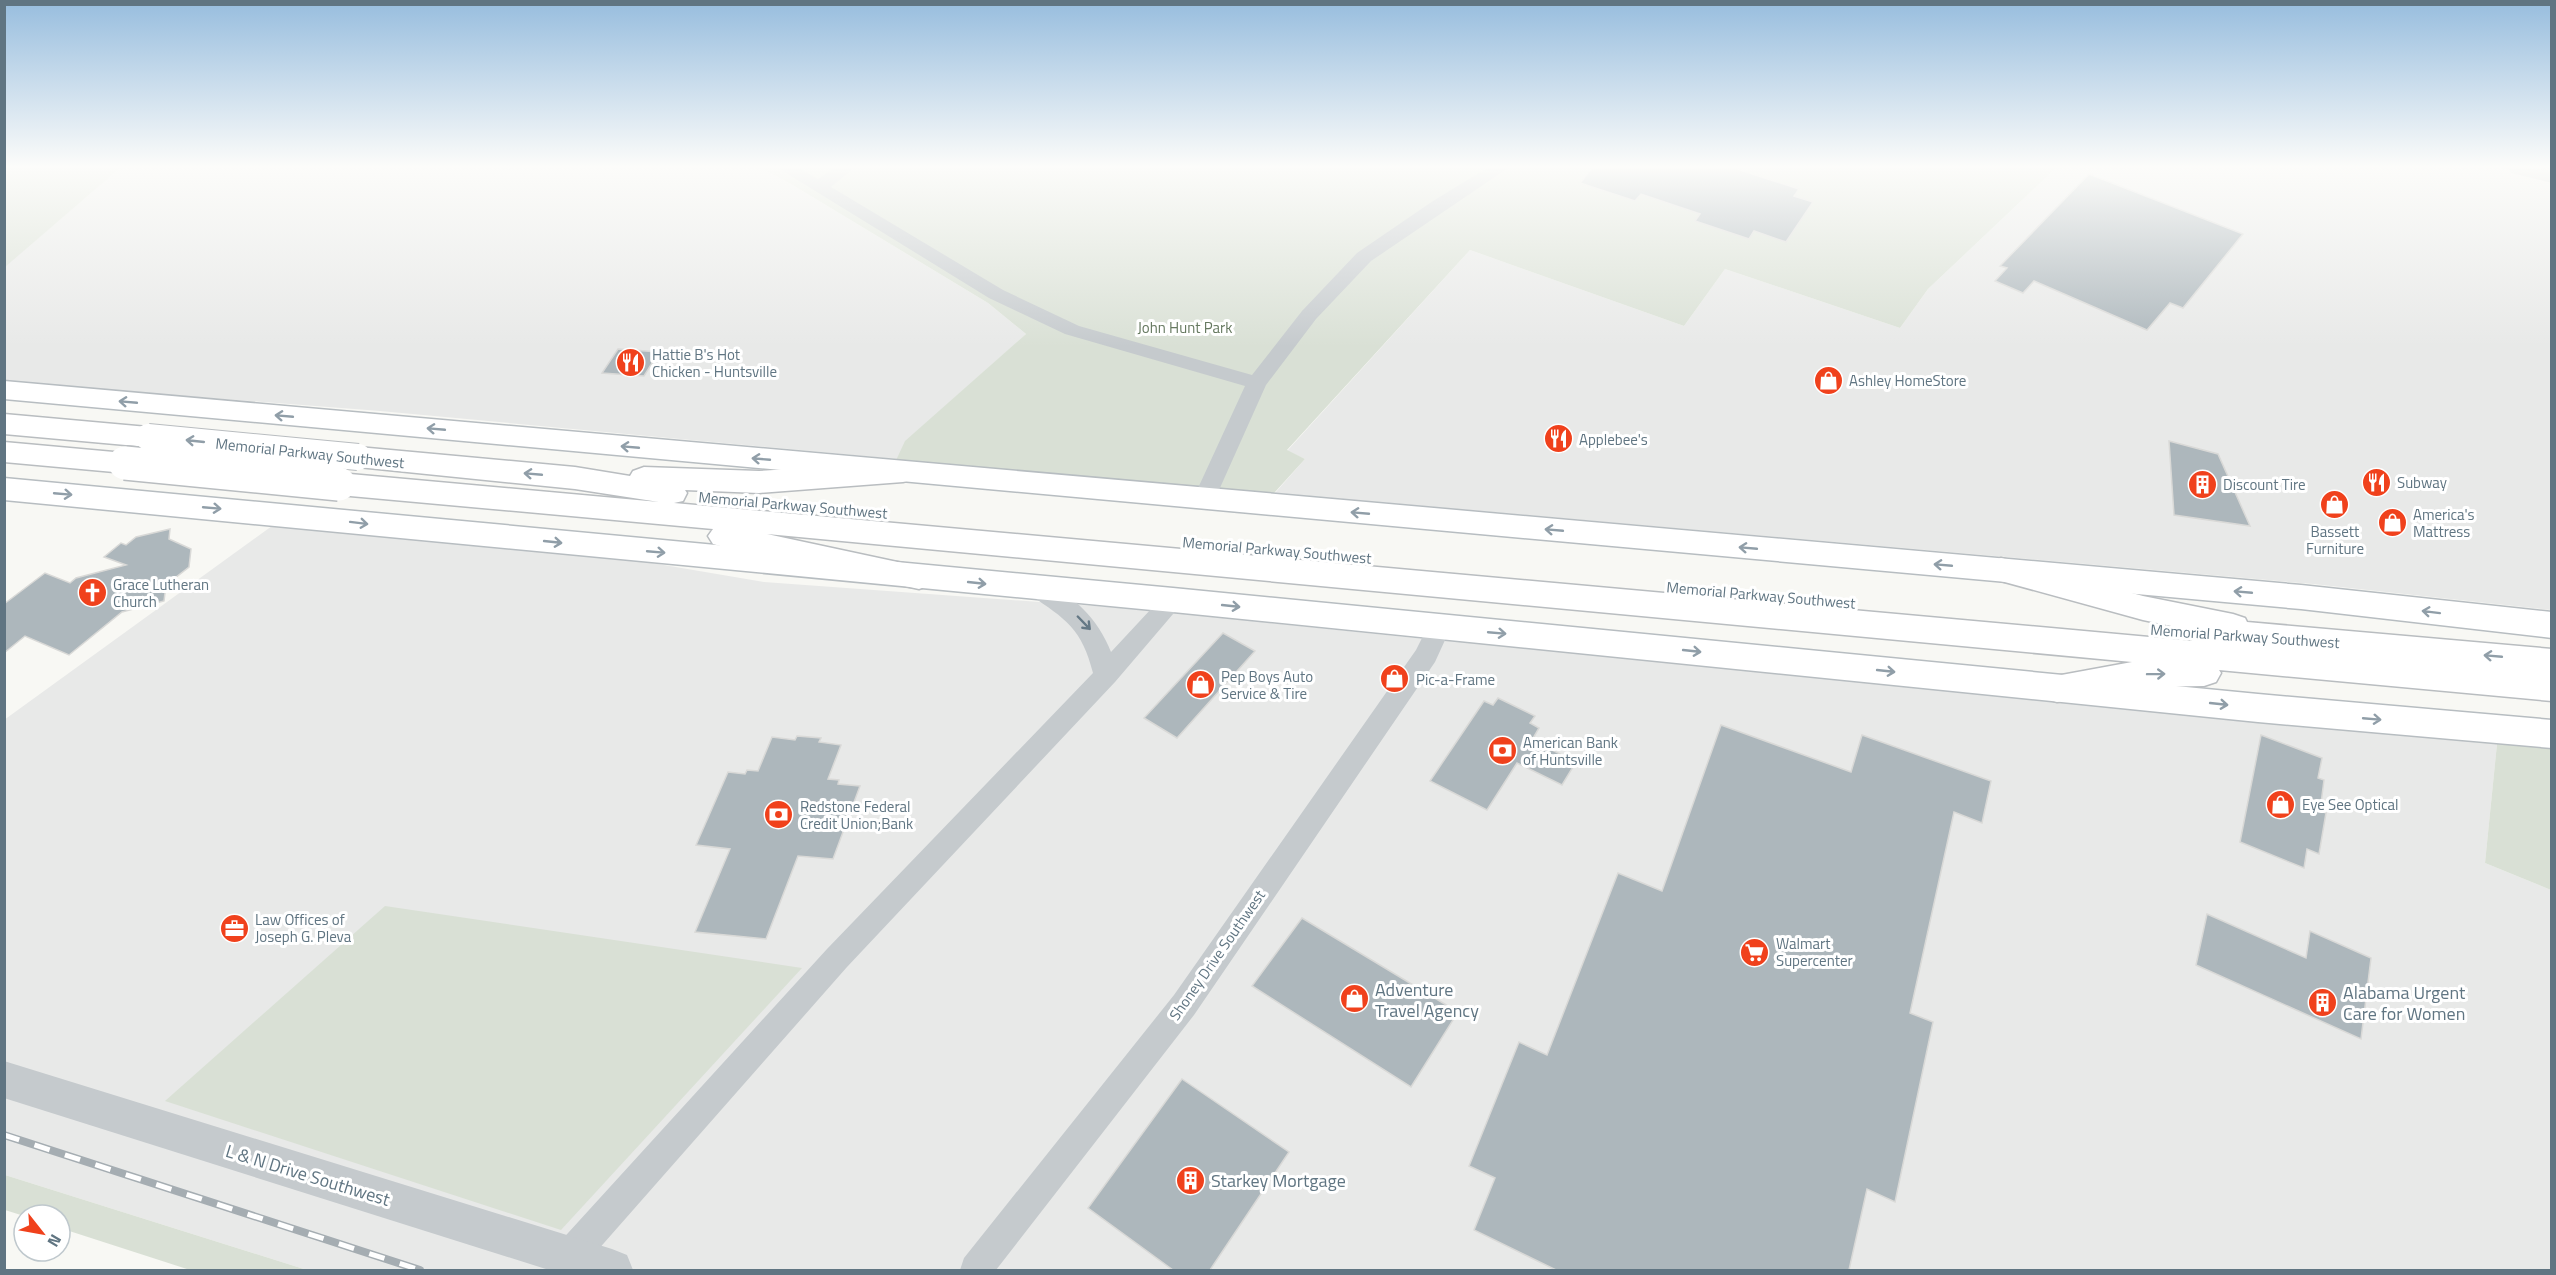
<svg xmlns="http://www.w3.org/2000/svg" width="2556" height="1275" font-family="'Titillium Web',sans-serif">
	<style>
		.built { fill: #e8e9e8 }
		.green { fill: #d9e0d5 }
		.building { fill: #adb7bc; stroke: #d9d9d7; stroke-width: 1.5 }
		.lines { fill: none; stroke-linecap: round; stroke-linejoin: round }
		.secondary-casing { stroke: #b7bdc1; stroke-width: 3 }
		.motorway-casing { stroke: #b9bdc0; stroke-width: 3 }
		.minor { fill: #c5cacd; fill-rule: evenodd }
		.tertiary { fill: #c5cacd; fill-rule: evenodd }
		.secondary { fill: #fff; fill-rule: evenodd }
		.motorway { fill: #fff; fill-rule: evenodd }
		.rail-casing { stroke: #a5adb2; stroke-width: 8 }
		.rail { stroke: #fff; stroke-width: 5; stroke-dasharray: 16; stroke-linecap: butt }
		.motorway-bridge-far1-casing { stroke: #b9bdc0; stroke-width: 28; stroke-linecap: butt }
		.motorway-bridge-casing { stroke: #b9bdc0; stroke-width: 36; stroke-linecap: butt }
		.motorway-bridge-far1 { stroke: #fff; stroke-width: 26 }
		.motorway-bridge { stroke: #fff; stroke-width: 33 }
		.oneway { stroke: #909ea8 }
		.oneway2 { stroke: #657986 }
		.labels { text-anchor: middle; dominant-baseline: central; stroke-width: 6; stroke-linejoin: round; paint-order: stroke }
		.park-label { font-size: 15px; fill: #667960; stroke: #fff }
		.poi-label { font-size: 15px; fill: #607582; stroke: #fff; text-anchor: start }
		.street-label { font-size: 15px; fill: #607582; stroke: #fff }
		.near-poi-label { font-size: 18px; fill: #607582; stroke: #fff; text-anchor: start }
		.near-street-label { font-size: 18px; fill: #607582; stroke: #fff }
	</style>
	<rect width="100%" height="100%" fill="#f8f8f4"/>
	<g class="built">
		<path d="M120 168H761L791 184 988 303 1026 334 906 441 897 459 380 411 5 382 4 267Z"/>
		<path d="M2056 168H2551V610L2313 584 1275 493 1305 459 1287 451 1470 250 1684 326 1725 269 1900 328 1928 289Z"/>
		<path d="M272 526 599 554 764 582 1136 609 1425 639 1670 659 2497 744 2485 863 2551 890V1270H307L5 1175 4 720Z"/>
	</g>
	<g class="green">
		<path d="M5 168H120L5 267Z"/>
		<path d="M761 168H2056L1928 289 1900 328 1725 269 1684 326 1470 250 1287 450 1305 459 1264 504 891 471 905 441 1026 334 988 303 791 184Z"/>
		<path d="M2497 744 2551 747V890L2485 863Z"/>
		<path d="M385 906 802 968 561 1230 165 1101Z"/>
		<path d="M5 1175 307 1270H190L60 1228V1215L24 1216 5 1210Z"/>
	</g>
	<g class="building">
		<path d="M1592 168H1734L1799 189 1794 196 1813 202 1786 242 1754 231 1749 239 1695 221 1700 214 1641 194 1635 201 1580 183Z"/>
		<path d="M2089 174 2243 234 2183 308 2170 303 2147 330 2034 281 2023 293 1995 281 2007 268 2000 266Z"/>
		<path d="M618 349 659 352 644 376 602 373Z"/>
		<path d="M2169 441 2218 454 2250 526 2174 515Z"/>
		<path d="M170 529 169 539 191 549 189 567 166 585 164 601 122 612 69 655 25 636 4 653V604L45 573 70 583 76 578 126 565 104 557 121 543 126 545 136 537Z"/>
		<path d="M1223 633 1255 651 1177 738 1144 718Z"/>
		<path d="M1498 698 1535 716 1530 723 1539 728 1532 740 1576 762 1562 785 1517 763 1487 810 1430 781 1484 701 1493 705Z"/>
		<path d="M1721 725 1851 772 1862 735 1991 781 1982 823 1954 812 1910 1013 1933 1022 1895 1202 1867 1189 1849 1270H1556L1474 1230 1495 1178 1469 1166 1519 1042 1547 1055 1618 873 1662 891Z"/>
		<path d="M2261 735 2322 758 2318 778 2324 780 2320 811 2326 813 2319 854 2307 849 2304 868 2240 842Z"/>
		<path d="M797 736 821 738 819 742 841 745 828 779 839 780 838 784 860 786 833 859 798 856 766 939 695 932 730 849 696 845 728 772 745 774 747 770 758 771 772 737 795 740Z"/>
		<path d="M2207 914 2306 958 2310 931 2371 958 2361 1039 2196 965Z"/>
		<path d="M1302 918 1458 1012 1411 1087 1252 986Z"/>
		<path d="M1182 1079 1289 1152 1210 1270H1173L1088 1208Z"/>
	</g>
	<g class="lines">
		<defs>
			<g id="secondary">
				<path d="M4 381 2301 585 2552 612V638L2301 609 4 399Z"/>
				<path d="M4 478 1173 588 2258 694 2552 720V748L2258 722 1173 612 4 500Z"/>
			</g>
			<g id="motorway">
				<path d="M4 414 148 427 158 430 163 437 158 444 148 447 4 434Z"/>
				<path d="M4 442 125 453 135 456 140 463 135 470 125 473 4 462Z"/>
				<path d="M358 447 575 467 630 476 633 471 644 467 759 471 903 462 914 465 918 472 914 479 903 482 759 493 685 490 687 493 683 501 674 503 2193 641 2189 633 2190 630 2143 620 1990 578 1985 570 1990 562 2001 558 2143 596 2233 614 2245 618 2247 622 2552 649V701L2219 670 2221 673 2216 682 2204 686 2138 687 2057 702 2045 698 2040 688 2045 678 2132 662 767 534 930 569 935 577 930 585 919 589 724 547 713 544 708 536 713 529 339 495 328 492 324 484 328 476 339 473 659 502 575 489 358 467 348 464 343 457 348 450Z"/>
			</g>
		</defs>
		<use href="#secondary" class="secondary-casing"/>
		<use href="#motorway" class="motorway-casing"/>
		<g class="minor">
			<path d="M778 168H799L818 179 834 168H854L831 187 1003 290 1079 326 1252 375 1302 311 1357 253 1433 201 1487 168H1508L1371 261 1316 319 1266 385 1215 499 1212 505 1204 507 1196 505 1193 499 1245 386 1065 334 989 298Z"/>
			<path d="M1038 580C1071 591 1099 620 1111 652L1165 594 1173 591 1181 594 1185 600 1115 682 847 967 582 1268 574 1270 558 1268 554 1256 558 1244 827 949 1093 673C1082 629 1066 619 1030 595L1026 589 1030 583Z"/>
			<path d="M1439 618 1447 620 1451 627 1435 662 1194 1015 996 1270H960L964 1258 1174 995 1416 650 1431 620Z"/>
		</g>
		<g class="tertiary">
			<path d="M2508 168 2552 170V183L2511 173Z"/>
			<path d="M4 1061 612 1249 627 1255 633 1270H549L4 1098Z"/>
		</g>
		<use href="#secondary" class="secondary"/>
		<use href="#motorway" class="motorway"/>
		<defs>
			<path id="rail" d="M4 1135 420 1270"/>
		</defs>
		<use href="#rail" class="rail-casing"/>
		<use href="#rail" class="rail"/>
		<defs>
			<path id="motorway-bridge-far1" d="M148 437 358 457"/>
			<path id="motorway-bridge" d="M125 463 339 484"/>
		</defs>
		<use href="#motorway-bridge-far1" class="motorway-bridge-far1-casing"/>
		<use href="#motorway-bridge" class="motorway-bridge-casing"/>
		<use href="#motorway-bridge-far1" class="motorway-bridge-far1"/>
		<use href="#motorway-bridge" class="motorway-bridge"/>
	</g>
	<defs><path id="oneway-shaft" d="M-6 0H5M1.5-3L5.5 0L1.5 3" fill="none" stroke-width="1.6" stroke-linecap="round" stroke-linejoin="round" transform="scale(1.5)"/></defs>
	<g class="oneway">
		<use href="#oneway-shaft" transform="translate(128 402) rotate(-175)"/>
		<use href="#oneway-shaft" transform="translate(284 416) rotate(-175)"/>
		<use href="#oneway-shaft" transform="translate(436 429) rotate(-175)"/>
		<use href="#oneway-shaft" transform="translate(195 441) rotate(-174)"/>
		<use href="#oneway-shaft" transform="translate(630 447) rotate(-175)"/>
		<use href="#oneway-shaft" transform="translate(761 459) rotate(-175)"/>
		<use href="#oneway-shaft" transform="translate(533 474) rotate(-175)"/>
		<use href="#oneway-shaft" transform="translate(63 494) rotate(5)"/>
		<use href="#oneway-shaft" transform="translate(212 508) rotate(5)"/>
		<use href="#oneway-shaft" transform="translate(1360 513) rotate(-175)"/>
		<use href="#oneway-shaft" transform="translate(359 523) rotate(7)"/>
		<use href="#oneway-shaft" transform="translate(1554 530) rotate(-175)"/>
		<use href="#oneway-shaft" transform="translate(553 542) rotate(6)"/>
		<use href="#oneway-shaft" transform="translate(1748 548) rotate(-175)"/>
		<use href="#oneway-shaft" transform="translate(656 552) rotate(5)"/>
		<use href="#oneway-shaft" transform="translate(1943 565) rotate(-175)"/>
		<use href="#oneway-shaft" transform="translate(977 583) rotate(6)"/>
		<use href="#oneway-shaft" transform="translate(2243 592) rotate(-175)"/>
		<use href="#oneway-shaft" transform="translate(1231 606) rotate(6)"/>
		<use href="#oneway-shaft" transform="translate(2431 612) rotate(-173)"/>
		<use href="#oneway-shaft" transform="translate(1497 633) rotate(5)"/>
		<use href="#oneway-shaft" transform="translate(1692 651) rotate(6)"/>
		<use href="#oneway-shaft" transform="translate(2493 656) rotate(-175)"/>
		<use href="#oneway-shaft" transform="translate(1886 671) rotate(6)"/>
		<use href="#oneway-shaft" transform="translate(2156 674) rotate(-1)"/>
		<use href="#oneway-shaft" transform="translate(2219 704) rotate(6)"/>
		<use href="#oneway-shaft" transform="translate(2372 719) rotate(5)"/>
	</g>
	<use class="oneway2" href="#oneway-shaft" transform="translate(1084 623) rotate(46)"/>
	<linearGradient id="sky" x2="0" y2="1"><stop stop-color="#97bdde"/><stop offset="0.48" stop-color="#fcfcfa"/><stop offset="1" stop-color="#fcfcfa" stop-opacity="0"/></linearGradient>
	<rect width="2556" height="347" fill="url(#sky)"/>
	<defs>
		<symbol id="restaurant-disc" viewBox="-11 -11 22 22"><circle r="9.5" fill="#f0411c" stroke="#fff"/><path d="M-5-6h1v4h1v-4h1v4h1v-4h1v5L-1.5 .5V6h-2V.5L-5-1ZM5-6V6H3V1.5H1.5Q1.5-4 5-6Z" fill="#fff"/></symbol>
		<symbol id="shop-disc" viewBox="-11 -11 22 22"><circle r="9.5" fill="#f0411c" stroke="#fff"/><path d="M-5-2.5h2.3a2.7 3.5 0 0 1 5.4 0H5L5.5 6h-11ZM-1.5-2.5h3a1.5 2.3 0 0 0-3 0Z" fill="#fff"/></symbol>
		<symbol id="building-disc" viewBox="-11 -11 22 22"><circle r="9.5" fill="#f0411c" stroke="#fff"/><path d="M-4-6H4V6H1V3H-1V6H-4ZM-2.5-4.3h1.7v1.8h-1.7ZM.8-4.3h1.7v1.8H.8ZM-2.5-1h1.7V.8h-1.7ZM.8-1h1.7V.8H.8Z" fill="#fff"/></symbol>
		<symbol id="church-disc" viewBox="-11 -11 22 22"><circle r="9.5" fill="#f0411c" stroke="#fff"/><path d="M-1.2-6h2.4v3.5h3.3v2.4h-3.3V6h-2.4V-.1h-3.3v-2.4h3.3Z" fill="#fff"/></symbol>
		<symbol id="bank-disc" viewBox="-11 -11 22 22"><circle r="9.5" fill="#f0411c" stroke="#fff"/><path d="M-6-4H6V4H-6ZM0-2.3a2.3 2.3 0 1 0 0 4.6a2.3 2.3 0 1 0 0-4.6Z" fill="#fff"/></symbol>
		<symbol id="office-disc" viewBox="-11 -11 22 22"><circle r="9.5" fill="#f0411c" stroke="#fff"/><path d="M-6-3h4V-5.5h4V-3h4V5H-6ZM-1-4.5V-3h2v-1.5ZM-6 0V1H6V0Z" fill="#fff"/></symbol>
		<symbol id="supermarket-disc" viewBox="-11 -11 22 22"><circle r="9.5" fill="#f0411c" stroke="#fff"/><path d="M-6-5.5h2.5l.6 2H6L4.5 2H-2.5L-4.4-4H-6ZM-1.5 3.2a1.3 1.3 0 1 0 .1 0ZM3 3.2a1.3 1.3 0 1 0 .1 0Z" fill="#fff"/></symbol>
	</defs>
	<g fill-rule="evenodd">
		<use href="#restaurant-disc" x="614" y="346" width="33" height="33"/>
		<use href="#shop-disc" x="1812" y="364" width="33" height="33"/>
		<use href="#restaurant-disc" x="1542" y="422" width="33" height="33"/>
		<use href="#restaurant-disc" x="2360" y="466" width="33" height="33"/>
		<use href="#building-disc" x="2186" y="468" width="33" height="33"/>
		<use href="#shop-disc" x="2318" y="488" width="33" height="33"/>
		<use href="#shop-disc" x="2376" y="506" width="33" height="33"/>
		<use href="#church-disc" x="76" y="576" width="33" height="33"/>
		<use href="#shop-disc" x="1378" y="662" width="33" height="33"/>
		<use href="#shop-disc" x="1184" y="668" width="33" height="33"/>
		<use href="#bank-disc" x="1486" y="734" width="33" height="33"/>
		<use href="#shop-disc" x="2264" y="788" width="33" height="33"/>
		<use href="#bank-disc" x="762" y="798" width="33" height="33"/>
		<use href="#office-disc" x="218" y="912" width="33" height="33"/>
		<use href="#supermarket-disc" x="1738" y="936" width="33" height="33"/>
		<use href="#shop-disc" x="1338" y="982" width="33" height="33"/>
		<use href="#building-disc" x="2306" y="986" width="33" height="33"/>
		<use href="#building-disc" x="1174" y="1164" width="33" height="33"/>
	</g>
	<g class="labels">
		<g class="park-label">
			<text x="1185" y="327">John Hunt Park</text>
		</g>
		<g class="poi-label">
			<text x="652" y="354">Hattie B's Hot<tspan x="652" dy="17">Chicken - Huntsville</tspan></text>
			<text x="1849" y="380">Ashley HomeStore</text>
			<text x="1579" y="439">Applebee's</text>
			<text x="2397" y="482">Subway</text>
			<text x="2223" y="484">Discount Tire</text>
			<text x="2413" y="514">America's<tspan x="2413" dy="17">Mattress</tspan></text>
			<text x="2335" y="531" text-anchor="middle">Bassett<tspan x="2335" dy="17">Furniture</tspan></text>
			<text x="113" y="584">Grace Lutheran<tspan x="113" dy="17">Church</tspan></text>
			<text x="1221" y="676">Pep Boys Auto<tspan x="1221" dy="17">Service &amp; Tire</tspan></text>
			<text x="1416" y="679">Pic-a-Frame</text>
			<text x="1523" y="742">American Bank<tspan x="1523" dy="17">of Huntsville</tspan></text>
			<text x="2302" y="804">Eye See Optical</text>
			<text x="800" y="806">Redstone Federal<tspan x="800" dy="17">Credit Union;Bank</tspan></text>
			<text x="255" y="919">Law Offices of<tspan x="255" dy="17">Joseph G. Pleva</tspan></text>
			<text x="1776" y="943">Walmart<tspan x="1776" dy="17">Supercenter</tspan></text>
		</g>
		<g class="street-label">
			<text transform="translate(310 453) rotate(6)">Memorial Parkway Southwest</text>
			<text transform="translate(793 505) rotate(5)">Memorial Parkway Southwest</text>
			<text transform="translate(1277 550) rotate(5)">Memorial Parkway Southwest</text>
			<text transform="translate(1761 595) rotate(5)">Memorial Parkway Southwest</text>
			<text transform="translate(2245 636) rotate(4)">Memorial Parkway Southwest</text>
			<text transform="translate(1217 955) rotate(-55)">Shoney Drive Southwest</text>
		</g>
		<g class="near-poi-label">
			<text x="1375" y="989">Adventure<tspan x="1375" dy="21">Travel Agency</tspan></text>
			<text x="2343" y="992">Alabama Urgent<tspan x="2343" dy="21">Care for Women</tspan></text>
			<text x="1211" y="1180">Starkey Mortgage</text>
		</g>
		<g class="near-street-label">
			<text transform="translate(308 1175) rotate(17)">L &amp; N Drive Southwest</text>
		</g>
	</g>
	<rect width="2556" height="1275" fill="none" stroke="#607582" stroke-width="12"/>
	<g transform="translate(42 1233) rotate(121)"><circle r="28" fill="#ffffff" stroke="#bfc8cd" stroke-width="1.5"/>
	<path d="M0-4.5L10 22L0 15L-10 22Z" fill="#f0411c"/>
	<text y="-9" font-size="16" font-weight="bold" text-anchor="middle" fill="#607582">N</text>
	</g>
</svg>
